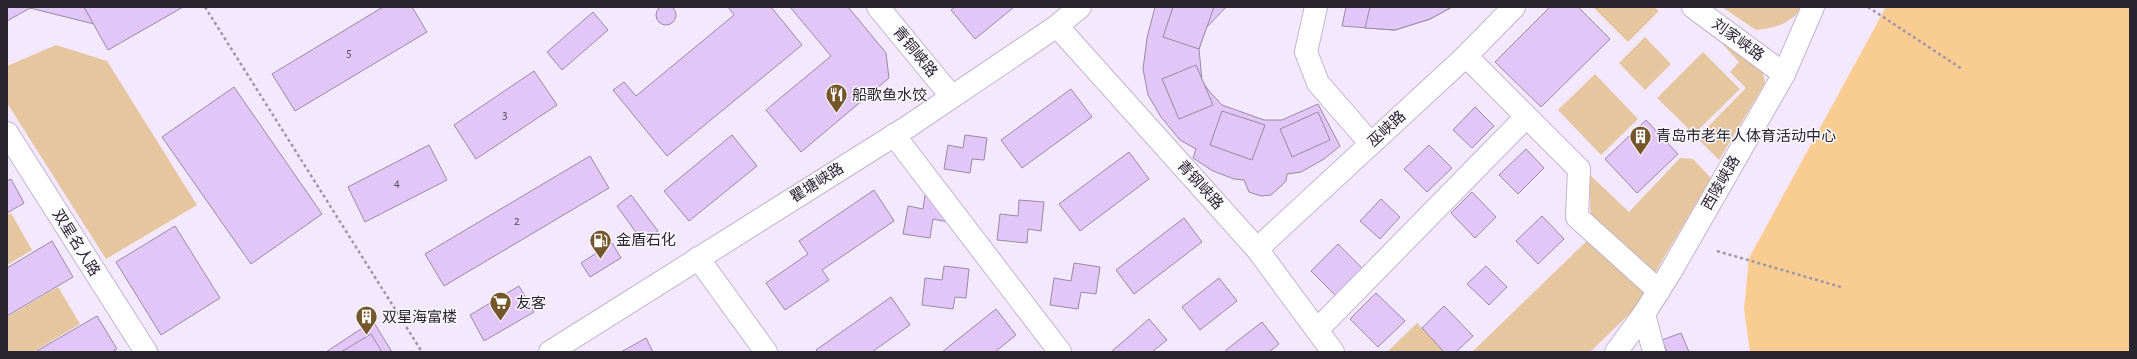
<svg xmlns="http://www.w3.org/2000/svg" width="2137" height="359" font-family="'Alegreya Sans','Noto Sans SC',sans-serif">
	<style>
		.green { fill: #e6c69e }
		.water { fill: #f9cc91 }
		.building { fill: #e2c6f7; stroke: #978aa2 }
		.lines { fill: none; stroke-linecap: round; stroke-linejoin: round }
		.minor-casing { stroke: #c2b4ce; stroke-width: 24 }
		.path { stroke: #9e96a6; stroke-width: 2.5; stroke-dasharray: 3 3; stroke-linecap: butt }
		.minor { stroke: #fff; stroke-width: 22 }
		.labels { text-anchor: middle; dominant-baseline: central; stroke-width: 3; stroke-linejoin: round; paint-order: stroke }
		.number-label { font-size: 13px; fill: #574c60 }
		.street-label { font-size: 15px; fill: #29242d; stroke: #fcf9fe }
		.poi-label { font-size: 15px; fill: #29242d; stroke: #fcf9fe; text-anchor: start }
	</style>
	<rect width="100%" height="100%" fill="#f3e8fd"/>
	<g class="green">
		<path d="M1593 7H1654L1659 11 1628 42Z"/>
		<path d="M1722 7H1802C1791 24 1775 28 1756 30Z"/>
		<path d="M1706 26 1762 68 1765 83 1719 160 1697 138 1746 88 1730 72 1739 62Z"/>
		<path d="M1645 37 1671 64 1645 90 1619 63Z"/>
		<path d="M56 45 107 61 197 205 106 259 7 103V66Z"/>
		<path d="M1703 52 1740 89 1694 134 1657 98Z"/>
		<path d="M1595 74 1638 119 1601 155 1558 110Z"/>
		<path d="M1680 158 1693 159 1711 178 1653 276 1591 219 1589 174 1629 212Z"/>
		<path d="M11 213 32 250 7 265V215Z"/>
		<path d="M1595 233 1652 292 1590 352H1472Z"/>
		<path d="M58 287 80 324 33 352H7V317Z"/>
		<path d="M1417 323 1445 352H1387Z"/>
	</g>
	<path class="water" d="M1886 7H2130V352H1750L1744 309 1749 258Z"/>
	<g class="building">
		<circle cx="666" cy="15" r="10"/>
		<path d="M7 7H32L7 21Z"/>
		<path d="M32 7H84L94 24 30 8Z"/>
		<path d="M84 7H183L108 50Z"/>
		<path d="M383 7H412L427 32 295 111 272 74Z"/>
		<path d="M728 7H771L802 45 667 156 613 90 624 82 636 96 734 15Z"/>
		<path d="M790 7H848L886 53 889 78 801 152 766 110 831 56Z"/>
		<path d="M955 7H1014L975 39 951 10Z"/>
		<path d="M1155 7H1226L1206 28 1199 49 1202 81 1209 91 1222 105 1264 120H1282L1318 104 1340 146 1324 159 1301 172 1287 174 1286 181 1280 187 1271 195 1261 196 1249 192 1244 180 1234 179 1213 171 1193 158 1196 149 1180 140 1161 117 1148 95 1143 69 1147 38Z"/>
		<path d="M1173 7H1214L1199 49 1163 37Z"/>
		<path d="M1346 7H1452L1430 19 1395 30 1342 26Z"/>
		<path d="M1370 7H1452L1430 19 1395 30 1365 28Z"/>
		<path d="M1550 7H1578L1610 39 1541 107 1495 62Z"/>
		<path d="M593 12 608 30 562 70 547 52Z"/>
		<path d="M1196 65 1213 105 1179 119 1162 79Z"/>
		<path d="M534 71 557 105 476 159 454 125Z"/>
		<path d="M234 87 322 214 251 264 162 137Z"/>
		<path d="M1071 89 1092 117 1022 168 1001 140Z"/>
		<path d="M1475 107 1494 126 1472 148 1453 130Z"/>
		<path d="M1222 111 1265 125 1252 160 1210 145Z"/>
		<path d="M1318 112 1330 140 1292 157 1280 129Z"/>
		<path d="M1646 120 1678 154 1637 193 1605 159Z"/>
		<path d="M732 135 757 166 689 221 664 191Z"/>
		<path d="M965 135 987 138 984 160 972 159 970 173 944 169 948 145 963 148Z"/>
		<path d="M429 145 447 180 365 222 348 187Z"/>
		<path d="M1429 145 1452 168 1427 192 1404 169Z"/>
		<path d="M1526 149 1544 168 1518 194 1499 175Z"/>
		<path d="M1129 152 1149 179 1080 231 1059 204Z"/>
		<path d="M590 156 609 188 444 286 425 254Z"/>
		<path d="M11 179 24 203 7 213V181Z"/>
		<path d="M874 190 894 221 822 270 829 280 785 310 766 283 808 254 799 241Z"/>
		<path d="M1472 192 1496 217 1475 238 1451 213Z"/>
		<path d="M631 195 658 231 643 242 617 206Z"/>
		<path d="M925 195 951 200 948 222 933 219 930 238 903 234 908 206 923 209Z"/>
		<path d="M1381 199 1400 217 1380 239 1360 221Z"/>
		<path d="M1019 200 1044 202 1041 231 1028 229 1027 243 997 240 1000 214 1018 216Z"/>
		<path d="M1542 216 1564 239 1538 264 1516 241Z"/>
		<path d="M1184 218 1202 242 1134 294 1116 270Z"/>
		<path d="M175 226 220 298 161 335 116 262Z"/>
		<path d="M52 241 73 277 7 316V268Z"/>
		<path d="M612 243 621 258 590 277 581 263Z"/>
		<path d="M1338 244 1363 269 1336 296 1311 271Z"/>
		<path d="M1074 263 1100 267 1096 294 1081 292 1078 309 1050 305 1054 278 1071 281Z"/>
		<path d="M944 266 969 269 966 298 955 297 953 309 922 305 925 278 942 280Z"/>
		<path d="M1486 266 1507 287 1489 305 1467 284Z"/>
		<path d="M1219 278 1237 301 1200 330 1182 307Z"/>
		<path d="M519 286 534 312 484 341 470 315Z"/>
		<path d="M1376 293 1405 321 1378 347 1350 319Z"/>
		<path d="M891 297 910 325 872 352H818L816 350Z"/>
		<path d="M1444 306 1473 336 1456 352H1444L1422 328Z"/>
		<path d="M996 309 1016 335 995 352H942Z"/>
		<path d="M97 316 117 349 112 352H35Z"/>
		<path d="M1149 319 1167 340 1152 352H1111Z"/>
		<path d="M373 321 392 352H326Z"/>
		<path d="M1262 322 1279 344 1269 352H1227L1226 350Z"/>
		<path d="M1681 333 1689 352H1667L1662 340Z"/>
		<path d="M371 334 382 352H341Z"/>
		<path d="M646 338 653 352H621Z"/>
	</g>
	<g class="lines">
		<defs>
			<g id="minor">
				<path d="M878 7 952 97"/>
				<path d="M1316 7 1306 52 1318 83 1371 144"/>
				<path d="M1693 7 1784 74"/>
				<path d="M1057 26 1257 249 1333 352"/>
				<path d="M1466 56 1579 169 1577 217 1659 291"/>
				<path d="M7 133 146 352"/>
				<path d="M894 135 1060 352"/>
				<path d="M1257 249 1466 56 1514 7"/>
				<path d="M698 258 766 352"/>
				<path d="M1644 314 1654 352"/>
				<path d="M1318 329 1526 117"/>
				<path d="M550 352 909 126 1057 26 1080 7"/>
				<path d="M1616 352 1644 314 1671 271 1784 74 1813 7"/>
			</g>
		</defs>
		<use href="#minor" class="minor-casing"/>
		<g class="path">
			<path d="M205 7 422 352"/>
			<path d="M1868 7 1962 69"/>
			<path d="M1717 251 1841 287"/>
		</g>
		<use href="#minor" class="minor"/>
	</g>
	<defs>
		<symbol id="restaurant-pin" viewBox="-11 -11 22 30"><path d="M0 17L-7.5 6A9.5 9.5 0 1 1 7.5 6Z" fill="#75562b" stroke="#fcf9fe"/><path d="M-5-6h1v4h1v-4h1v4h1v-4h1v5L-1.5 .5V6h-2V.5L-5-1ZM5-6V6H3V1.5H1.5Q1.5-4 5-6Z" fill="#fff"/></symbol>
		<symbol id="building-pin" viewBox="-11 -11 22 30"><path d="M0 17L-7.5 6A9.5 9.5 0 1 1 7.5 6Z" fill="#75562b" stroke="#fcf9fe"/><path d="M-4-6H4V6H1V3H-1V6H-4ZM-2.5-4.3h1.7v1.8h-1.7ZM.8-4.3h1.7v1.8H.8ZM-2.5-1h1.7V.8h-1.7ZM.8-1h1.7V.8H.8Z" fill="#fff"/></symbol>
		<symbol id="fuel-pin" viewBox="-11 -11 22 30"><path d="M0 17L-7.5 6A9.5 9.5 0 1 1 7.5 6Z" fill="#75562b" stroke="#fcf9fe"/><path d="M-5.5-6h7V0h2V4h1.3V-2.5L3-4.5l.8-.8L6-3V5H2.5V1h-1V6h-7ZM-4.2-4.7v3.2H.2V-4.7Z" fill="#fff"/></symbol>
		<symbol id="supermarket-pin" viewBox="-11 -11 22 30"><path d="M0 17L-7.5 6A9.5 9.5 0 1 1 7.5 6Z" fill="#75562b" stroke="#fcf9fe"/><path d="M-6-5.5h2.5l.6 2H6L4.5 2H-2.5L-4.4-4H-6ZM-1.5 3.2a1.3 1.3 0 1 0 .1 0ZM3 3.2a1.3 1.3 0 1 0 .1 0Z" fill="#fff"/></symbol>
	</defs>
	<g fill-rule="evenodd">
		<use href="#restaurant-pin" x="824" y="82" width="25" height="34"/>
		<use href="#building-pin" x="1628" y="124" width="25" height="34"/>
		<use href="#fuel-pin" x="588" y="228" width="25" height="34"/>
		<use href="#supermarket-pin" x="488" y="290" width="25" height="34"/>
		<use href="#building-pin" x="354" y="304" width="25" height="34"/>
	</g>
	<g class="labels">
		<g class="number-label">
			<text x="349" y="53">5</text>
			<text x="505" y="115">3</text>
			<text x="397" y="183">4</text>
			<text x="517" y="221">2</text>
		</g>
		<g class="street-label">
			<text transform="translate(1738 40) rotate(36)">刘家峡路</text>
			<text transform="translate(915 52) rotate(51)">青铜峡路</text>
			<text transform="translate(1387 129) rotate(-43)">巫峡路</text>
			<text transform="translate(817 183) rotate(-32)">瞿塘峡路</text>
			<text transform="translate(1721 183) rotate(-60)">西陵峡路</text>
			<text transform="translate(1200 185) rotate(48)">青钢峡路</text>
			<text transform="translate(76 243) rotate(58)">双星名人路</text>
		</g>
		<g class="poi-label">
			<text x="852" y="95">船歌鱼水饺</text>
			<text x="1656" y="136">青岛市老年人体育活动中心</text>
			<text x="616" y="240">金盾石化</text>
			<text x="516" y="303">友客</text>
			<text x="382" y="317">双星海富楼</text>
		</g>
	</g>
	<rect width="2137" height="359" fill="none" stroke="#29242d" stroke-width="16"/>
</svg>
